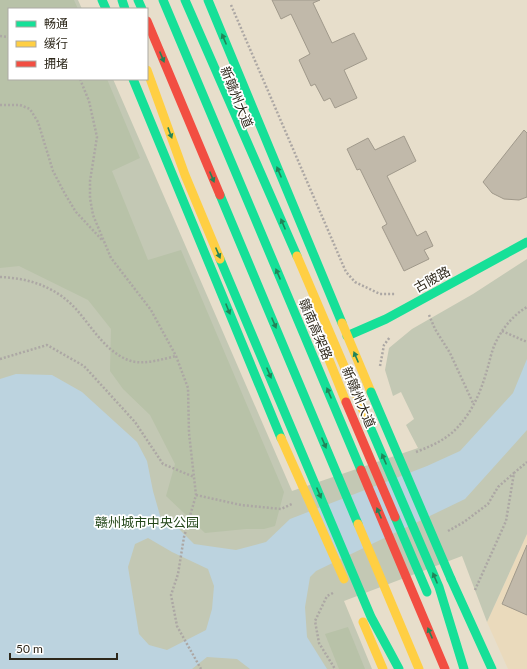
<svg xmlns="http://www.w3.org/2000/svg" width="527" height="669" font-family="Lato,'Noto Sans SC',sans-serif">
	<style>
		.built { fill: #eadabc }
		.green { fill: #c3c8b4 }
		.forest { fill: #b8c2a8 }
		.water { fill: #bcd3df; fill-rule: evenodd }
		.building { fill: #c1b9aa; stroke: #a0998b }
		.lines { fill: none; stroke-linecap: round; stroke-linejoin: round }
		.path { stroke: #aca7a4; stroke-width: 2.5; stroke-dasharray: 2 2; stroke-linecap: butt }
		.fast { stroke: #16e098; stroke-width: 9 }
		.slow { stroke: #ffcf43; stroke-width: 9 }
		.fast-bridge { stroke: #16e098; stroke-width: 9 }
		.slow-bridge { stroke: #ffcf43; stroke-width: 9 }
		.jam-bridge { stroke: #f24e42; stroke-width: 9 }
		.oneway { fill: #228459 }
		.labels { text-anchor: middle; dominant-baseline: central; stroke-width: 3.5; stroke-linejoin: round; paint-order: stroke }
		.street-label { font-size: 13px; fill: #2d271a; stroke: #fff }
		.park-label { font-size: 13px; fill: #234619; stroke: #fff }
	</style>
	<rect width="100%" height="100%" fill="#e7decb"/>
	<path class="built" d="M527 534V669H508L487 622Z"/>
	<path class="green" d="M0 0H78L82 9H9V79H113L292 491 418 448 406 425 414 419 401 392 393 396 385 370 389 348 412 329 473 294 527 259V534L487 622 462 556 344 601 372 669H0Z"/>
	<g class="forest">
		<path d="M0 0H74L78 9H9V79H107L140 158 112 171 148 260 181 250 284 492 275 526 264 529H246L205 533 166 496 175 464 150 415 123 389 110 371 111 329 88 300 19 266 0 268Z"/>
		<path d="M348 627 365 669H339L325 634Z"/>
	</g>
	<path class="water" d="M527 359V430L465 499 316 571 310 577 305 607 307 637 327 669H250L237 659 207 657 192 669H0V379L16 374 52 375 82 392 137 442 147 461 153 491 161 519 178 528 194 544 236 550 266 542 290 519 427 466 460 451 513 393ZM148 538 172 552 208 569 214 586 212 609 206 630 167 650 149 645 139 634 128 567 135 544Z"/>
	<g class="building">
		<path d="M272 0H320L313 3 332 43 354 33 367 59 344 70 357 98 335 108 330 98 324 101 315 84 311 86 299 60 310 54 291 14 281 19Z"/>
		<path d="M524 130 527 133V197L519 200 504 199 492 193 483 182Z"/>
		<path d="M404 136 416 161 387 176 417 236 426 231 433 246 424 250 429 259 404 271 382 227 387 224 360 169 357 170 347 149 368 138 375 150Z"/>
		<path d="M527 545V615L502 604Z"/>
	</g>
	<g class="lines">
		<g class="path">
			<path d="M231 5 346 272 355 282 380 294H395"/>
			<path d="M0 36 9 37"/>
			<path d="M80 79 89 101 97 137 90 181V198L93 215 111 258 151 310 176 356 188 388 189 433 196 495 184 537 178 574 171 595 177 626 201 669"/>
			<path d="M0 105H20L30 109 38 122 53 171 65 194 76 212 103 241"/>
			<path d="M0 277C29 278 56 287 76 309 92 327 106 353 131 361 144 365 163 359 176 356"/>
			<path d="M429 315 435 329 450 353 473 403"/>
			<path d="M502 331 527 342"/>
			<path d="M0 359 47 345 84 366 135 422 163 464 194 477"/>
			<path d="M380 366 384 345 390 337"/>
			<path d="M416 452C434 445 450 438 462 422 474 408 482 388 487 370 489 364 490 358 492 352 497 335 511 316 527 307"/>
			<path d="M196 495 241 505 281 509 292 504"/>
			<path d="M448 531 464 522 488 504 498 487 514 473"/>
			<path d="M475 590 506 521 514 473 527 462"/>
			<path d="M333 593 327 596 315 621 319 643 335 669"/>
		</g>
		<g class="fast">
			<path d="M102 0 106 9"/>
			<path d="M122 0 125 9"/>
			<path d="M138 0 142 9"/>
			<path d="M208 0 342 323"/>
			<path d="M133 79 281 438"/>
			<path d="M347 336 386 319 527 242"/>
			<path d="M451 579 492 669"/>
		</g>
		<g class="slow">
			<path d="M309 310 346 402"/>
			<path d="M342 323 371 392"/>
			<path d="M363 622 383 669"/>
		</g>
		<g class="fast-bridge">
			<path d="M163 0 361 470"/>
			<path d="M185 0 297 256"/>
			<path d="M220 195 358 524"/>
			<path d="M220 259 371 617 399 669"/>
			<path d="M371 392 451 579"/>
			<path d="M365 415 439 587 464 669"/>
			<path d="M395 517 427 592"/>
		</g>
		<g class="slow-bridge">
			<path d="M147 70 185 175 220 259"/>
			<path d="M297 256 365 415"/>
			<path d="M281 438 344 579"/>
			<path d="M358 524 419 669"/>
		</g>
		<g class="jam-bridge">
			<path d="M147 21 220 195"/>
			<path d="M346 402 395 517"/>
			<path d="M361 470 445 669"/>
		</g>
	</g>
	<defs><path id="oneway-solid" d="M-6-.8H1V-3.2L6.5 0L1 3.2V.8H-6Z"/></defs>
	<g class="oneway">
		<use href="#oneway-solid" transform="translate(224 39) rotate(-113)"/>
		<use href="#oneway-solid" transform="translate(162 57) rotate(67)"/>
		<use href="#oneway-solid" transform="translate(170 133) rotate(70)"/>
		<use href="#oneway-solid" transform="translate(279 172) rotate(-113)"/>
		<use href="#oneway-solid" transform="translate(212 177) rotate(67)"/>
		<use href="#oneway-solid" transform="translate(283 224) rotate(-113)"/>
		<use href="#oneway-solid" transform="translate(218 253) rotate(67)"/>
		<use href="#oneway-solid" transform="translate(278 274) rotate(-113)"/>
		<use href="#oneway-solid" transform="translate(228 309) rotate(68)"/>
		<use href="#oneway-solid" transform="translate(274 323) rotate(67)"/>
		<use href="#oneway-solid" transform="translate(356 357) rotate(-113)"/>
		<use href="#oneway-solid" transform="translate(269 373) rotate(67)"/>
		<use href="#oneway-solid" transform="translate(329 393) rotate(-113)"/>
		<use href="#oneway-solid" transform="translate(324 443) rotate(67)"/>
		<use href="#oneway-solid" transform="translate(384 459) rotate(-113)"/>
		<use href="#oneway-solid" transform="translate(319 493) rotate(67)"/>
		<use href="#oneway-solid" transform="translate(379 513) rotate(-113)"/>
		<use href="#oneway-solid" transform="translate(435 578) rotate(-113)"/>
		<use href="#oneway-solid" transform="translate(430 633) rotate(-113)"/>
	</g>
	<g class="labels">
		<g class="street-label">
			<text transform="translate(237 97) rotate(68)">新赣州大道</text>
			<text transform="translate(432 279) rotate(-29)">古陂路</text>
			<text transform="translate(316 329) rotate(67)">赣南高架路</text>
			<text transform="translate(359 397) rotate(67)">新赣州大道</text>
		</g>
		<g class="park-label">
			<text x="147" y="522">赣州城市中央公园</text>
		</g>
	</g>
	<rect x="8" y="8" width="140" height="72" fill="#ffffff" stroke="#aba9a3"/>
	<rect x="16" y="21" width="20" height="6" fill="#16e098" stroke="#aba9a3"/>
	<text x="44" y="28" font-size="12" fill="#2d271a">畅通</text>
	<rect x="16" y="41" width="20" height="6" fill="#ffcf43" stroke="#aba9a3"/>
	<text x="44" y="48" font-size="12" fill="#2d271a">缓行</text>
	<rect x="16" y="61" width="20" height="6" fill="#f24e42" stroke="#aba9a3"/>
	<text x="44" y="68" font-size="12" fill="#2d271a">拥堵</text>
	<path d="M10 653v6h107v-6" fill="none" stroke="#2d271a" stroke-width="2"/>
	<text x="16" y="653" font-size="12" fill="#2d271a" stroke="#ffffff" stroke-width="3" paint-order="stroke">50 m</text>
</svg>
